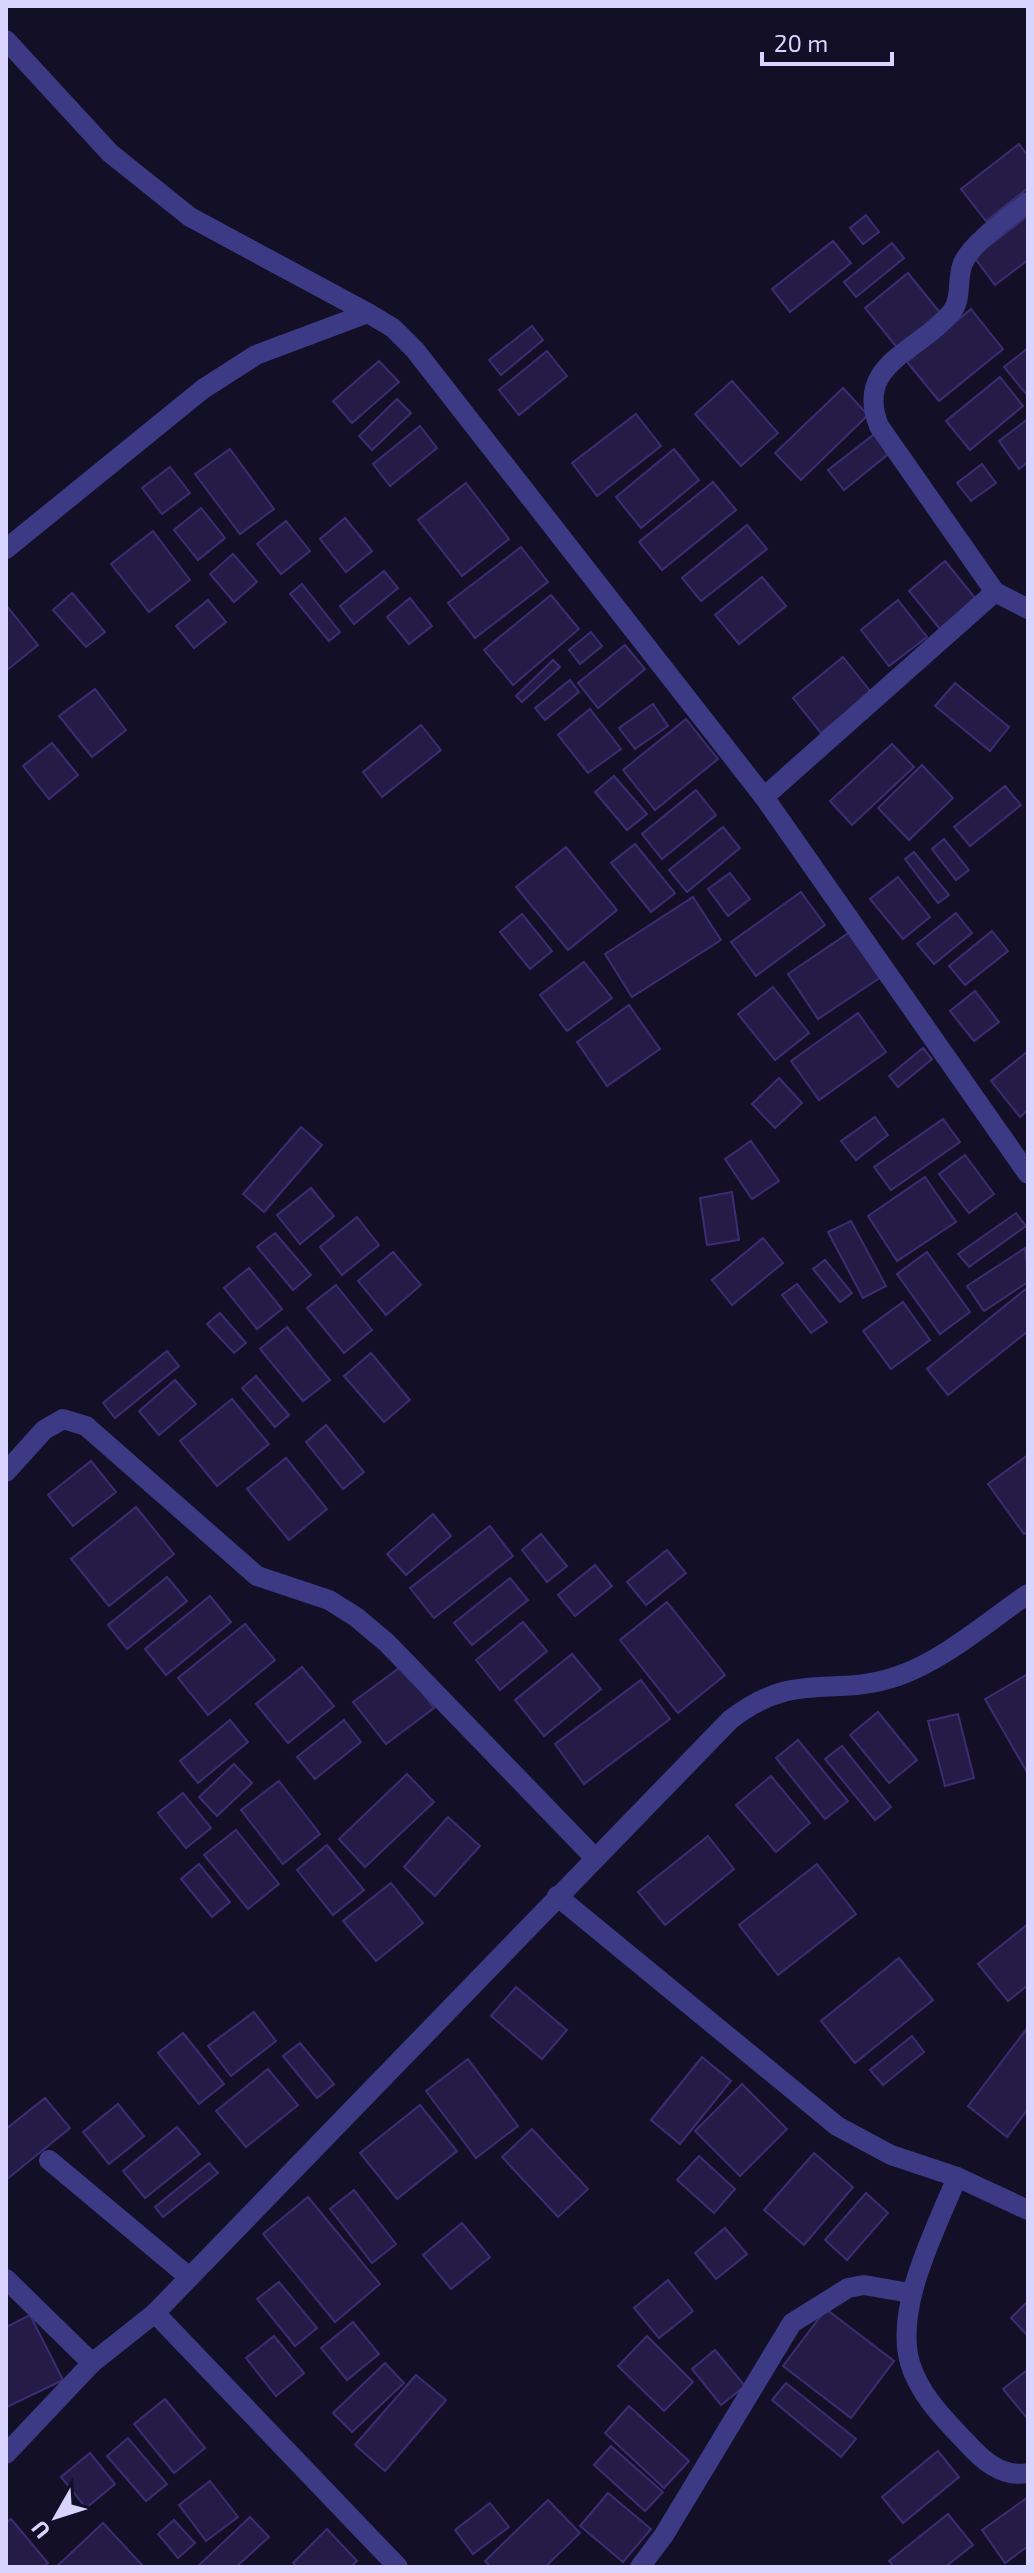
<svg xmlns="http://www.w3.org/2000/svg" width="1034" height="2573" font-family="'Exo 2',sans-serif">
	<style>
		.building { fill: #241b47; stroke: #3b2d73; stroke-width: 2 }
		.lines { fill: none; stroke-linecap: round; stroke-linejoin: round }
		.minor { stroke: #3d3a85; stroke-width: 20 }
	</style>
	<rect width="100%" height="100%" fill="#130f26"/>
	<g class="building">
		<path d="M1019 144 1028 156V188L986 221 961 189Z"/>
		<path d="M866 215 879 232 863 244 850 228Z"/>
		<path d="M1028 216V260L995 285 974 257Z"/>
		<path d="M833 241 851 263 790 312 772 289Z"/>
		<path d="M892 243 904 258 856 297 844 282Z"/>
		<path d="M908 273 942 315 899 350 865 308Z"/>
		<path d="M971 309 1003 349 939 401 907 362Z"/>
		<path d="M532 326 543 340 501 375 489 360Z"/>
		<path d="M1028 348V394L1027 395 1004 367Z"/>
		<path d="M547 351 567 376 519 415 499 390Z"/>
		<path d="M379 361 399 382 352 423 333 401Z"/>
		<path d="M1000 377 1023 406 970 450 946 421Z"/>
		<path d="M732 381 778 433 741 466 695 414Z"/>
		<path d="M843 388 868 415 801 480 775 453Z"/>
		<path d="M397 399 411 413 372 450 359 436Z"/>
		<path d="M636 414 661 446 597 496 572 463Z"/>
		<path d="M1028 419V462L1019 469 999 441Z"/>
		<path d="M420 426 437 448 390 486 373 464Z"/>
		<path d="M877 432 892 451 844 490 828 470Z"/>
		<path d="M230 449 274 509 240 534 195 474Z"/>
		<path d="M674 449 699 480 641 528 616 497Z"/>
		<path d="M982 464 996 483 971 501 957 483Z"/>
		<path d="M170 467 190 493 162 514 142 488Z"/>
		<path d="M713 482 736 510 662 570 639 542Z"/>
		<path d="M466 483 509 539 462 576 418 520Z"/>
		<path d="M201 508 225 538 198 560 174 530Z"/>
		<path d="M345 518 372 551 346 572 320 539Z"/>
		<path d="M286 521 310 551 281 574 257 544Z"/>
		<path d="M747 525 767 549 701 601 682 578Z"/>
		<path d="M153 531 190 580 149 612 111 564Z"/>
		<path d="M521 547 548 582 475 638 448 603Z"/>
		<path d="M233 554 257 582 234 602 210 574Z"/>
		<path d="M945 561 976 599 940 629 909 591Z"/>
		<path d="M384 571 398 588 354 624 340 606Z"/>
		<path d="M762 577 786 606 739 644 715 615Z"/>
		<path d="M302 584 340 632 329 641 290 594Z"/>
		<path d="M72 593 105 632 86 647 53 610Z"/>
		<path d="M551 595 579 629 513 685 484 650Z"/>
		<path d="M410 598 432 626 409 644 387 617Z"/>
		<path d="M208 600 226 622 194 648 176 626Z"/>
		<path d="M898 600 927 637 889 666 861 630Z"/>
		<path d="M6 605 38 645 6 671Z"/>
		<path d="M591 632 602 646 580 664 569 650Z"/>
		<path d="M625 645 645 669 598 708 578 683Z"/>
		<path d="M843 657 871 692 821 733 793 698Z"/>
		<path d="M553 660 560 667 522 702 516 696Z"/>
		<path d="M570 680 579 692 545 720 535 708Z"/>
		<path d="M955 683 1009 727 990 751 935 706Z"/>
		<path d="M95 689 126 730 92 757 59 716Z"/>
		<path d="M653 704 668 726 635 749 619 728Z"/>
		<path d="M590 709 621 749 588 773 558 735Z"/>
		<path d="M686 719 718 759 655 810 623 770Z"/>
		<path d="M421 725 441 750 382 797 363 772Z"/>
		<path d="M52 743 78 775 49 799 23 766Z"/>
		<path d="M892 744 914 767 852 825 830 801Z"/>
		<path d="M922 765 953 798 909 840 878 808Z"/>
		<path d="M614 776 647 814 627 830 595 792Z"/>
		<path d="M1005 786 1021 805 970 846 954 827Z"/>
		<path d="M696 790 716 815 662 859 642 834Z"/>
		<path d="M723 827 740 848 687 892 669 870Z"/>
		<path d="M944 839 969 870 956 880 932 849Z"/>
		<path d="M635 844 675 893 651 912 611 863Z"/>
		<path d="M566 847 617 910 568 950 516 887Z"/>
		<path d="M914 852 949 895 938 903 905 859Z"/>
		<path d="M730 873 750 899 728 916 708 889Z"/>
		<path d="M898 877 930 917 903 939 870 899Z"/>
		<path d="M801 892 825 925 756 976 731 942Z"/>
		<path d="M693 897 721 940 632 997 605 954Z"/>
		<path d="M956 913 972 933 934 964 917 944Z"/>
		<path d="M522 914 552 951 530 969 500 932Z"/>
		<path d="M853 930 884 975 818 1019 788 974Z"/>
		<path d="M992 931 1008 951 965 985 949 966Z"/>
		<path d="M584 962 612 998 567 1031 540 995Z"/>
		<path d="M773 987 809 1033 775 1060 738 1014Z"/>
		<path d="M975 991 999 1022 974 1041 950 1011Z"/>
		<path d="M629 1005 660 1049 607 1086 577 1042Z"/>
		<path d="M858 1013 886 1052 819 1100 791 1061Z"/>
		<path d="M923 1048 932 1059 898 1087 889 1076Z"/>
		<path d="M1028 1051V1110L1020 1117 991 1081Z"/>
		<path d="M779 1078 802 1103 775 1128 752 1104Z"/>
		<path d="M875 1117 888 1135 856 1160 841 1141Z"/>
		<path d="M943 1119 960 1142 891 1190 874 1167Z"/>
		<path d="M301 1127 322 1145 264 1212 243 1194Z"/>
		<path d="M751 1141 779 1181 752 1199 725 1159Z"/>
		<path d="M965 1155 994 1194 969 1213 939 1174Z"/>
		<path d="M925 1177 956 1222 897 1261 868 1216Z"/>
		<path d="M311 1188 334 1216 300 1244 277 1215Z"/>
		<path d="M732 1192 739 1240 707 1245 700 1198Z"/>
		<path d="M1016 1213 1026 1226 969 1267 958 1254Z"/>
		<path d="M357 1217 379 1245 342 1275 320 1247Z"/>
		<path d="M851 1221 886 1286 863 1298 828 1232Z"/>
		<path d="M275 1233 311 1275 293 1290 257 1247Z"/>
		<path d="M763 1238 783 1263 732 1305 712 1280Z"/>
		<path d="M1025 1248 1028 1282 984 1311 967 1286Z"/>
		<path d="M393 1252 421 1285 386 1315 358 1281Z"/>
		<path d="M927 1252 970 1312 940 1334 897 1274Z"/>
		<path d="M825 1260 852 1293 840 1302 813 1269Z"/>
		<path d="M249 1268 282 1309 257 1329 224 1288Z"/>
		<path d="M797 1284 827 1322 811 1333 782 1295Z"/>
		<path d="M336 1285 372 1330 344 1353 307 1308Z"/>
		<path d="M1027 1288 1028 1331 948 1395 927 1369Z"/>
		<path d="M903 1302 930 1340 891 1369 863 1331Z"/>
		<path d="M220 1313 246 1343 234 1353 207 1324Z"/>
		<path d="M287 1327 330 1380 303 1401 260 1349Z"/>
		<path d="M167 1351 179 1366 115 1418 103 1403Z"/>
		<path d="M371 1353 410 1400 384 1422 344 1376Z"/>
		<path d="M256 1376 289 1415 275 1427 242 1388Z"/>
		<path d="M175 1380 196 1404 159 1435 139 1411Z"/>
		<path d="M232 1399 269 1444 217 1486 180 1441Z"/>
		<path d="M326 1425 364 1472 343 1489 306 1442Z"/>
		<path d="M1028 1455V1531L1024 1534 988 1484Z"/>
		<path d="M286 1458 327 1509 289 1540 247 1489Z"/>
		<path d="M91 1461 116 1492 73 1526 48 1495Z"/>
		<path d="M136 1507 174 1554 109 1606 71 1559Z"/>
		<path d="M433 1514 451 1536 406 1575 387 1554Z"/>
		<path d="M490 1526 513 1556 434 1618 410 1588Z"/>
		<path d="M541 1534 567 1566 547 1582 522 1550Z"/>
		<path d="M667 1550 686 1573 646 1605 627 1582Z"/>
		<path d="M595 1565 612 1586 575 1616 558 1595Z"/>
		<path d="M167 1577 187 1601 127 1649 108 1625Z"/>
		<path d="M510 1578 528 1600 472 1645 454 1623Z"/>
		<path d="M210 1596 231 1622 166 1675 145 1649Z"/>
		<path d="M667 1602 725 1675 678 1713 620 1640Z"/>
		<path d="M523 1622 547 1651 500 1690 476 1660Z"/>
		<path d="M245 1624 275 1660 208 1715 178 1678Z"/>
		<path d="M572 1654 601 1689 544 1736 515 1700Z"/>
		<path d="M402 1666 434 1708 386 1744 353 1702Z"/>
		<path d="M302 1667 334 1706 288 1743 256 1704Z"/>
		<path d="M1028 1674V1771L1027 1772 985 1699Z"/>
		<path d="M641 1680 670 1719 584 1784 555 1744Z"/>
		<path d="M878 1712 917 1760 889 1783 850 1735Z"/>
		<path d="M958 1714 974 1778 945 1786 928 1721Z"/>
		<path d="M230 1720 248 1742 198 1783 180 1761Z"/>
		<path d="M344 1720 361 1742 315 1779 297 1757Z"/>
		<path d="M798 1740 848 1801 825 1819 776 1758Z"/>
		<path d="M842 1746 891 1807 875 1820 825 1759Z"/>
		<path d="M234 1764 252 1783 217 1816 199 1797Z"/>
		<path d="M407 1774 434 1802 365 1867 339 1839Z"/>
		<path d="M771 1776 810 1823 776 1852 736 1805Z"/>
		<path d="M279 1781 320 1834 283 1864 241 1810Z"/>
		<path d="M183 1793 211 1828 186 1848 158 1813Z"/>
		<path d="M448 1817 480 1846 435 1896 404 1867Z"/>
		<path d="M236 1830 279 1884 248 1909 204 1855Z"/>
		<path d="M708 1836 734 1869 665 1925 638 1892Z"/>
		<path d="M327 1845 364 1890 333 1915 297 1870Z"/>
		<path d="M199 1864 230 1902 212 1917 181 1879Z"/>
		<path d="M817 1864 856 1914 778 1975 739 1925Z"/>
		<path d="M391 1883 423 1923 376 1961 343 1921Z"/>
		<path d="M1028 1924V1985L1008 2001 978 1964Z"/>
		<path d="M899 1958 933 2000 855 2063 821 2021Z"/>
		<path d="M516 1987 567 2030 542 2059 491 2016Z"/>
		<path d="M254 2012 276 2041 231 2076 208 2046Z"/>
		<path d="M1028 2027V2109L1007 2137 968 2106Z"/>
		<path d="M183 2033 224 2084 199 2104 158 2053Z"/>
		<path d="M912 2036 924 2052 883 2085 870 2070Z"/>
		<path d="M300 2043 334 2084 317 2098 283 2056Z"/>
		<path d="M702 2057 731 2081 680 2144 651 2120Z"/>
		<path d="M468 2059 518 2126 476 2158 426 2091Z"/>
		<path d="M268 2069 298 2105 246 2147 216 2111Z"/>
		<path d="M742 2084 787 2129 740 2176 695 2131Z"/>
		<path d="M45 2098 70 2128 6 2180V2129Z"/>
		<path d="M118 2104 144 2136 109 2164 83 2132Z"/>
		<path d="M420 2105 457 2151 397 2199 360 2153Z"/>
		<path d="M177 2127 200 2154 145 2198 123 2171Z"/>
		<path d="M532 2129 588 2189 558 2217 502 2157Z"/>
		<path d="M814 2153 853 2187 804 2245 764 2210Z"/>
		<path d="M699 2156 735 2189 714 2213 677 2180Z"/>
		<path d="M209 2163 218 2173 163 2217 155 2207Z"/>
		<path d="M354 2190 396 2244 372 2263 330 2209Z"/>
		<path d="M866 2193 888 2213 847 2260 825 2240Z"/>
		<path d="M308 2197 380 2284 335 2322 263 2234Z"/>
		<path d="M462 2223 490 2257 451 2289 423 2255Z"/>
		<path d="M725 2228 747 2254 716 2279 695 2253Z"/>
		<path d="M668 2280 693 2311 659 2338 634 2308Z"/>
		<path d="M279 2282 317 2328 295 2346 257 2299Z"/>
		<path d="M1028 2301V2333L1026 2334 1011 2318Z"/>
		<path d="M826 2309 894 2361 851 2418 783 2366Z"/>
		<path d="M30 2315 63 2380 7 2407 6 2327Z"/>
		<path d="M353 2322 379 2354 347 2380 321 2348Z"/>
		<path d="M274 2336 304 2373 276 2396 246 2358Z"/>
		<path d="M647 2336 693 2382 664 2411 618 2366Z"/>
		<path d="M715 2350 745 2386 721 2405 692 2369Z"/>
		<path d="M385 2363 404 2383 352 2432 333 2413Z"/>
		<path d="M1026 2371 1028 2373 1027 2418 1003 2389Z"/>
		<path d="M416 2375 446 2400 385 2471 355 2445Z"/>
		<path d="M786 2383 856 2439 841 2457 772 2400Z"/>
		<path d="M165 2399 205 2448 174 2473 134 2424Z"/>
		<path d="M629 2406 689 2461 664 2488 605 2433Z"/>
		<path d="M128 2438 167 2484 146 2501 107 2456Z"/>
		<path d="M611 2446 663 2492 645 2511 594 2465Z"/>
		<path d="M938 2451 959 2477 903 2523 882 2497Z"/>
		<path d="M90 2453 115 2484 86 2508 61 2477Z"/>
		<path d="M210 2481 238 2517 206 2541 179 2505Z"/>
		<path d="M608 2493 651 2529 623 2562 580 2526Z"/>
		<path d="M1028 2497V2546L1005 2563 982 2530Z"/>
		<path d="M548 2500 580 2533 545 2567H491L485 2561Z"/>
		<path d="M490 2503 509 2527 473 2554 455 2530Z"/>
		<path d="M948 2514 973 2545 945 2567H894L889 2561Z"/>
		<path d="M250 2517 269 2537 236 2567H197Z"/>
		<path d="M11 2519 48 2563 43 2567H6V2523Z"/>
		<path d="M174 2520 195 2543 178 2558 158 2534Z"/>
		<path d="M103 2523 144 2567H56Z"/>
		<path d="M327 2529 357 2561 351 2567H297L293 2563Z"/>
	</g>
	<g class="lines">
		<g class="minor">
			<path d="M6 40 110 153 190 217 368 313 393 328 415 350 764 797 1028 1174"/>
			<path d="M1028 202C1011 216 968 245 962 266 957 281 962 300 951 313 918 352 854 364 879 426L995 592 1028 609"/>
			<path d="M6 549 203 389 256 355 368 313"/>
			<path d="M764 797 995 592"/>
			<path d="M6 1472 44 1430 63 1419 86 1426 257 1576 329 1600 356 1617 387 1643 594 1857"/>
			<path d="M557 1896 837 2126 891 2155 957 2177 1028 2210"/>
			<path d="M49 2160 189 2277"/>
			<path d="M957 2177C936 2229 894 2307 910 2363 919 2394 944 2419 966 2442 982 2460 1002 2478 1028 2473"/>
			<path d="M6 2279 92 2363"/>
			<path d="M155 2313 398 2567"/>
			<path d="M6 2454 92 2363 155 2313 730 1720C797 1668 831 1699 898 1676 944 1660 987 1622 1028 1594"/>
			<path d="M640 2567 664 2535 792 2323 848 2288 864 2285 910 2293"/>
		</g>
	</g>
	<rect width="1034" height="2573" fill="none" stroke="#d9d4ff" stroke-width="16"/>
	<g transform="translate(56 2517) rotate(231)" stroke="#130f26" stroke-width="6" paint-order="stroke">
	<path d="M0-6L14 30L0 20L-14 30Z" fill="#d9d4ff"/>
	<text y="-12" font-size="22" font-weight="bold" text-anchor="middle" fill="#d9d4ff">U</text>
	</g>
	<path d="M762 52v12h130v-12" fill="none" stroke="#d9d4ff" stroke-width="4"/>
	<text x="774" y="52" font-size="24" fill="#d9d4ff" stroke="#130f26" stroke-width="6" paint-order="stroke">20 m</text>
</svg>
